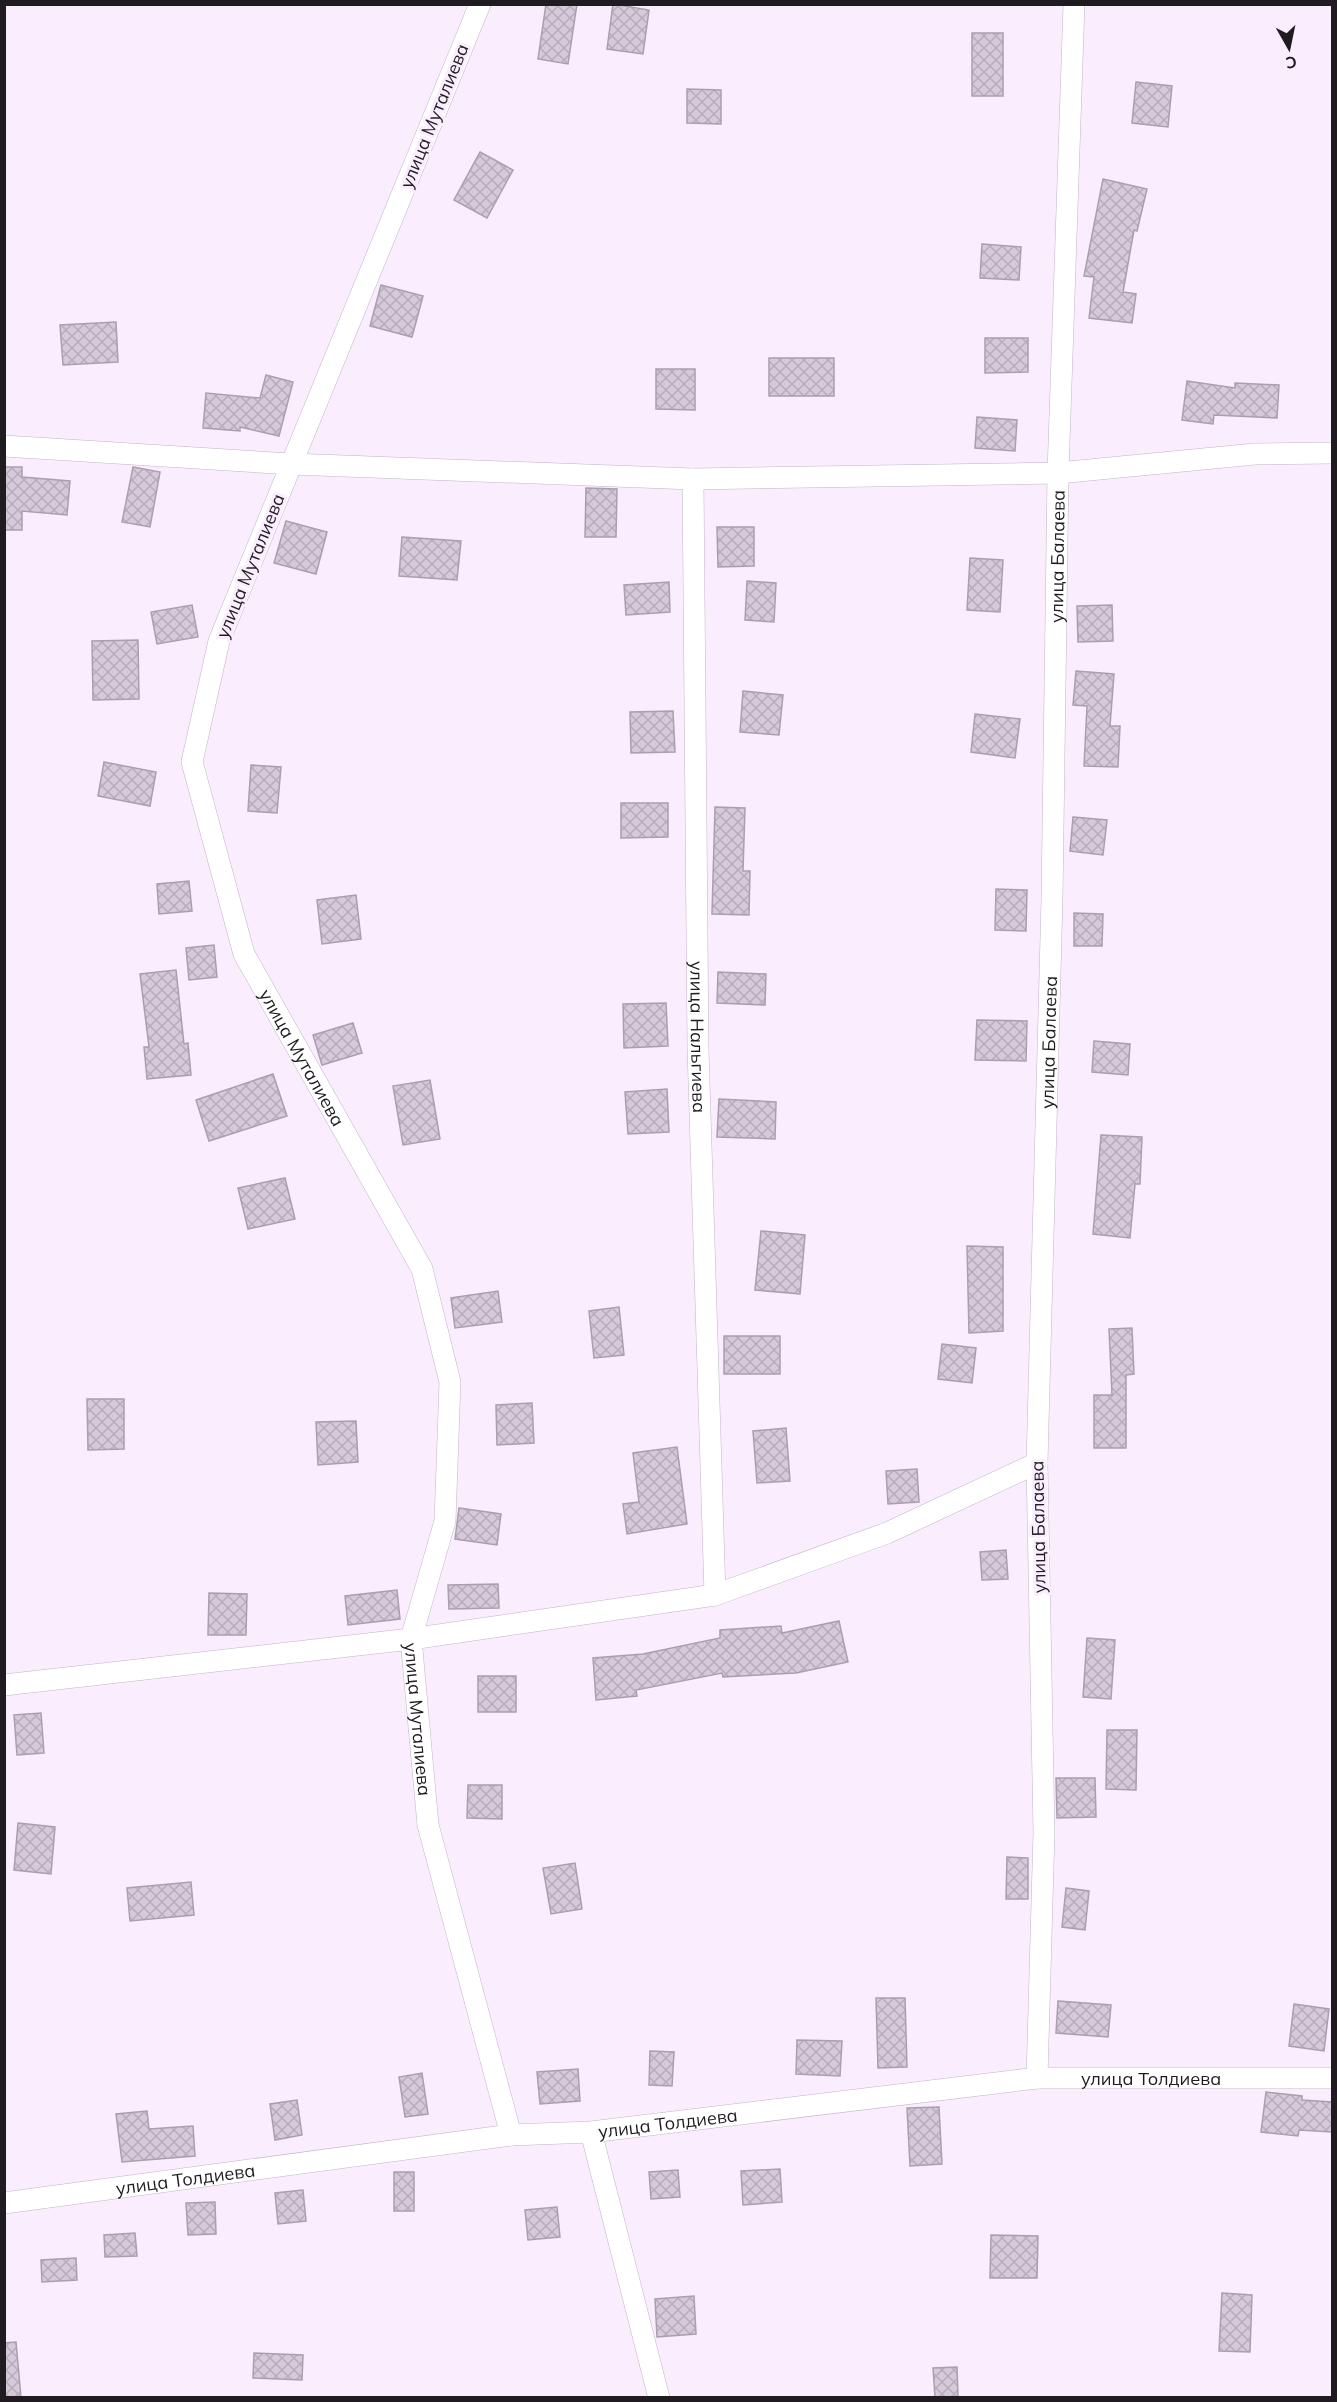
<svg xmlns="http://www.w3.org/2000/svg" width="1337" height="2402" font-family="Mulish,sans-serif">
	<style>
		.building { fill: url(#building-cross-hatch); stroke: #aa9faf; stroke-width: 1.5 }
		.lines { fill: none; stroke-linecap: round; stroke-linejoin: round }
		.street-casing { stroke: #c1b6c6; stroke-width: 22 }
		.street { stroke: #fff; stroke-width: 21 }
		.labels { text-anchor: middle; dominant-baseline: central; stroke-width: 6; stroke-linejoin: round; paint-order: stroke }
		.street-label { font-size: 18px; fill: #1f1b21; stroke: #f9edfe }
	</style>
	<defs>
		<pattern id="building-cross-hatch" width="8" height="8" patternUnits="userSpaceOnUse" patternTransform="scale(1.5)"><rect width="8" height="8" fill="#d5c9da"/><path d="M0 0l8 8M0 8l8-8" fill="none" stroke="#b6acbb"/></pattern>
	</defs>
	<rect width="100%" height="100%" fill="#f9edfe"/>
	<g class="building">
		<path d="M546 4H577L568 64 538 59Z"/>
		<path d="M613 4 649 10 643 54 607 49Z"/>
		<rect x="972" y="33" width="31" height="63"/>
		<path d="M1136 82 1172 86 1168 127 1132 123Z"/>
		<path d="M687 89 721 90V124L687 123Z"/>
		<path d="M480 152 513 170 487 218 454 200Z"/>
		<path d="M1103 179 1147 189 1137 231 1134 230 1123 292 1136 294 1132 323 1089 318 1094 277 1084 276Z"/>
		<path d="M982 244 1021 247 1019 280 980 278Z"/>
		<path d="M381 285 423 296 412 337 370 326Z"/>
		<path d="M116 322 118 362 63 365 60 325Z"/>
		<path d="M985 338H1028V372L985 373Z"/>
		<rect x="769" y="358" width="65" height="38"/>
		<path d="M656 369H695V410L656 409Z"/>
		<path d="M266 375 293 382 279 436 240 427V431L203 428 206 393 260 398Z"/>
		<path d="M1187 381 1235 388V383L1279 385 1277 418 1214 415 1213 424 1182 420Z"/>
		<path d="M977 417 1017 420 1015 451 975 448Z"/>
		<path d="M4 467H22V477L70 481 67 515 22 511V530H4Z"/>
		<path d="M133 467 160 472 150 527 122 522Z"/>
		<path d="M586 488 617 489 616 537H585Z"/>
		<path d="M286 521 327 532 316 574 274 563Z"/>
		<path d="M717 527H754V566L718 567Z"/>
		<path d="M402 537 461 541 457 580 399 576Z"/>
		<path d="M970 558 1003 560 1000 612 967 610Z"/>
		<path d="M747 581 776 583 774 622 745 620Z"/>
		<path d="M669 582 670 612 626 615 624 585Z"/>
		<path d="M192 605 198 637 157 644 151 612Z"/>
		<path d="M1112 605 1113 641 1078 642 1077 606Z"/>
		<path d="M138 640 139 699 93 700 92 641Z"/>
		<path d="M1076 671 1114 674 1110 726H1120L1118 767 1084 766 1087 706 1073 705Z"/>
		<path d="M743 691 783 695 779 735 740 732Z"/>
		<path d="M673 711 675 752 631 753 630 712Z"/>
		<path d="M975 714 1020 719 1015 758 971 752Z"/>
		<path d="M104 762 156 772 150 806 98 796Z"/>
		<path d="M251 765 281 767 277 813 248 811Z"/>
		<path d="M621 803H668V837L621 838Z"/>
		<path d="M715 807 745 808 743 871H750L749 915 712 914Z"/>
		<path d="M1073 817 1107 820 1103 855 1070 851Z"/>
		<path d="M189 881 192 911 159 914 157 884Z"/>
		<path d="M996 889 1027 890 1026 931 995 930Z"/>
		<path d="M356 895 361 939 322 944 317 900Z"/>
		<path d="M1074 913 1103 914 1102 946H1074Z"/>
		<path d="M214 945 217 977 189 980 186 948Z"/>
		<path d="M176 970 184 1044 188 1043 191 1075 147 1079 144 1047H149L140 974Z"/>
		<path d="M718 972 766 974 765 1005 717 1003Z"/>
		<path d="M666 1003 668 1046 624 1048 623 1004Z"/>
		<path d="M977 1020 1027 1021 1026 1061 975 1060Z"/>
		<path d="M353 1023 362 1053 322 1065 313 1035Z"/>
		<path d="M1094 1041 1130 1044 1128 1075 1092 1072Z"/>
		<path d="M273 1074 287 1116 209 1141 196 1100Z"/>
		<path d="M430 1080 440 1139 403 1145 393 1086Z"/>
		<path d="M667 1089 669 1132 628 1134 625 1092Z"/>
		<path d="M719 1099 776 1102 775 1139 717 1137Z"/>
		<path d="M1101 1135 1142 1137 1140 1184H1135L1130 1238 1093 1234Z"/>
		<path d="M285 1178 295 1219 248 1229 238 1188Z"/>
		<path d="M761 1231 805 1235 800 1294 755 1290Z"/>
		<path d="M967 1246 1003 1247V1331L969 1333Z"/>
		<path d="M498 1291 502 1322 455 1328 451 1298Z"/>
		<path d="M619 1307 624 1355 594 1358 589 1311Z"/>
		<path d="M1132 1328 1134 1374 1126 1375V1448H1094V1395H1112L1109 1329Z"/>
		<rect x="724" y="1336" width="56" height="38"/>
		<path d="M942 1344 976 1348 972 1383 938 1379Z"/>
		<path d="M87 1399H124V1449L88 1450Z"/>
		<path d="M532 1403 534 1443 497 1445 496 1405Z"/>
		<path d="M356 1421 358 1462 318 1465 316 1422Z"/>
		<path d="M786 1428 790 1481 757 1483 753 1431Z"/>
		<path d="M677 1447 687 1524 627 1534 623 1504 639 1502 633 1453Z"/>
		<path d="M917 1469 919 1502 888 1504 886 1471Z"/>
		<path d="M459 1508 501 1514 497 1545 455 1539Z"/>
		<path d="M1006 1550 1008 1579 982 1580 980 1552Z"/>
		<path d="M498 1584 499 1608 449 1609 448 1585Z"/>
		<path d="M397 1590 400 1619 348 1625 345 1596Z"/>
		<path d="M209 1593 247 1594 246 1635H208Z"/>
		<path d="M839 1621 848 1662 796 1673 723 1677 722 1673 636 1690 637 1696 596 1700 593 1658 643 1654 720 1638V1630L781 1626 782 1633Z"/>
		<path d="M1087 1638 1115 1640 1111 1699 1083 1697Z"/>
		<rect x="478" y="1676" width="38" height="36"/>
		<path d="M41 1713 44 1753 17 1755 14 1715Z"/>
		<path d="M1107 1730H1137L1136 1790 1106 1789Z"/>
		<path d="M1056 1778H1095L1096 1817 1057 1818Z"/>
		<path d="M468 1785H502V1819L467 1818Z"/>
		<path d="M18 1823 55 1827 51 1874 14 1870Z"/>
		<path d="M1007 1857 1028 1858V1899H1006Z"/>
		<path d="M575 1863 582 1909 551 1914 543 1868Z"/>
		<path d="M191 1882 194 1915 130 1921 127 1888Z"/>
		<path d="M1066 1888 1089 1891 1085 1930 1062 1927Z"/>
		<path d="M876 1998H905L907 2067 878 2068Z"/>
		<path d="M1058 2001 1111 2005 1108 2037 1056 2033Z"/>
		<path d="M1294 2004 1329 2009 1324 2051 1289 2046Z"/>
		<path d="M797 2040 842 2041 840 2076 796 2074Z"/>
		<path d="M650 2051 674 2052 672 2086 649 2085Z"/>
		<path d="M578 2069 580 2101 540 2104 537 2072Z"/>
		<path d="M422 2073 428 2114 405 2117 399 2077Z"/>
		<path d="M1266 2092 1302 2096V2100L1332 2102V2132L1299 2130 1298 2136 1261 2132Z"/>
		<path d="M297 2100 302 2135 275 2140 270 2104Z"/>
		<path d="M939 2107 942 2164 910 2166 907 2108Z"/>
		<path d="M147 2111 149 2129 193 2126 195 2156 122 2162 116 2114Z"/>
		<path d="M780 2169 782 2202 743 2205 741 2171Z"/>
		<path d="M678 2170 680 2197 651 2199 649 2172Z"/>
		<rect x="394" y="2172" width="20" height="39"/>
		<path d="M303 2190 306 2221 278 2224 275 2193Z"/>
		<path d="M215 2202 216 2234 188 2235 186 2203Z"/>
		<path d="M557 2207 560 2237 528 2240 525 2210Z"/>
		<path d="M135 2233 137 2256 105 2257 104 2235Z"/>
		<path d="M991 2235 1038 2236 1037 2278H990Z"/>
		<path d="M76 2258 77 2280 42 2282 41 2260Z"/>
		<path d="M1222 2293 1252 2295 1250 2352 1219 2351Z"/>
		<path d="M694 2296 696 2334 657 2337 655 2299Z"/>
		<path d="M16 2342 21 2397H4V2343Z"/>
		<path d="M254 2353 303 2355 302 2380 253 2378Z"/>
		<path d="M957 2367 958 2397H935L933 2368Z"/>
	</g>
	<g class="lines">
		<defs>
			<g id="street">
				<path id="s1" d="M480 4 219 641 192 762 244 954 422 1269 450 1382 445 1521 411 1639 428 1825 511 2135"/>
				<path d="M4 446 291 464 693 479 1058 473 1255 454 1332 453"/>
				<path id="s2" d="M693 479 698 1049 715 1595"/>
				<path d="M4 1685 411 1639 715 1595 887 1533 1037 1463"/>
				<path id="s3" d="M1037 2078 1044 1832 1037 1463 1052 899 1058 473 1074 4"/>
				<path d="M591 2132 659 2398"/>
				<path id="s4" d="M4 2203 511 2135 591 2132 1037 2078H1332"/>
			</g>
		</defs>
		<use href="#street" class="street-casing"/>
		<use href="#street" class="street"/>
	</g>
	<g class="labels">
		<g class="street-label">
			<text transform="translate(434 116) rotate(-68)">улица Муталиева</text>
			<text stroke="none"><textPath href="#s3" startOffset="1522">улица Балаева</textPath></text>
			<text transform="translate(250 566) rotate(-68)">улица Муталиева</text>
			<text stroke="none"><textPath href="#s2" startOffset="558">улица Нальгиева</textPath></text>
			<text stroke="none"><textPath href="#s3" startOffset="1036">улица Балаева</textPath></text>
			<text stroke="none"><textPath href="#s1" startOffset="1130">улица Муталиева</textPath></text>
			<text transform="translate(1038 1527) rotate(-91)">улица Балаева</text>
			<text stroke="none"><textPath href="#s1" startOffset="1832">улица Муталиева</textPath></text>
			<text stroke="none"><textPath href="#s4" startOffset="1155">улица Толдиева</textPath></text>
			<text stroke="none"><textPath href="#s4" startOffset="669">улица Толдиева</textPath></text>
			<text stroke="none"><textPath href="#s4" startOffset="183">улица Толдиева</textPath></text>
		</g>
	</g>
	<rect width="1337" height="2402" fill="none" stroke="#1f1b21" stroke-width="12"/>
	<g transform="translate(1289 48) rotate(171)" stroke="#f9edfe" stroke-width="4.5" paint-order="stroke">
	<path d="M0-4.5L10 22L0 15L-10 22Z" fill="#1f1b21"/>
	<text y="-9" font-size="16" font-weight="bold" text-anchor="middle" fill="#1f1b21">С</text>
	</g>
</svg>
